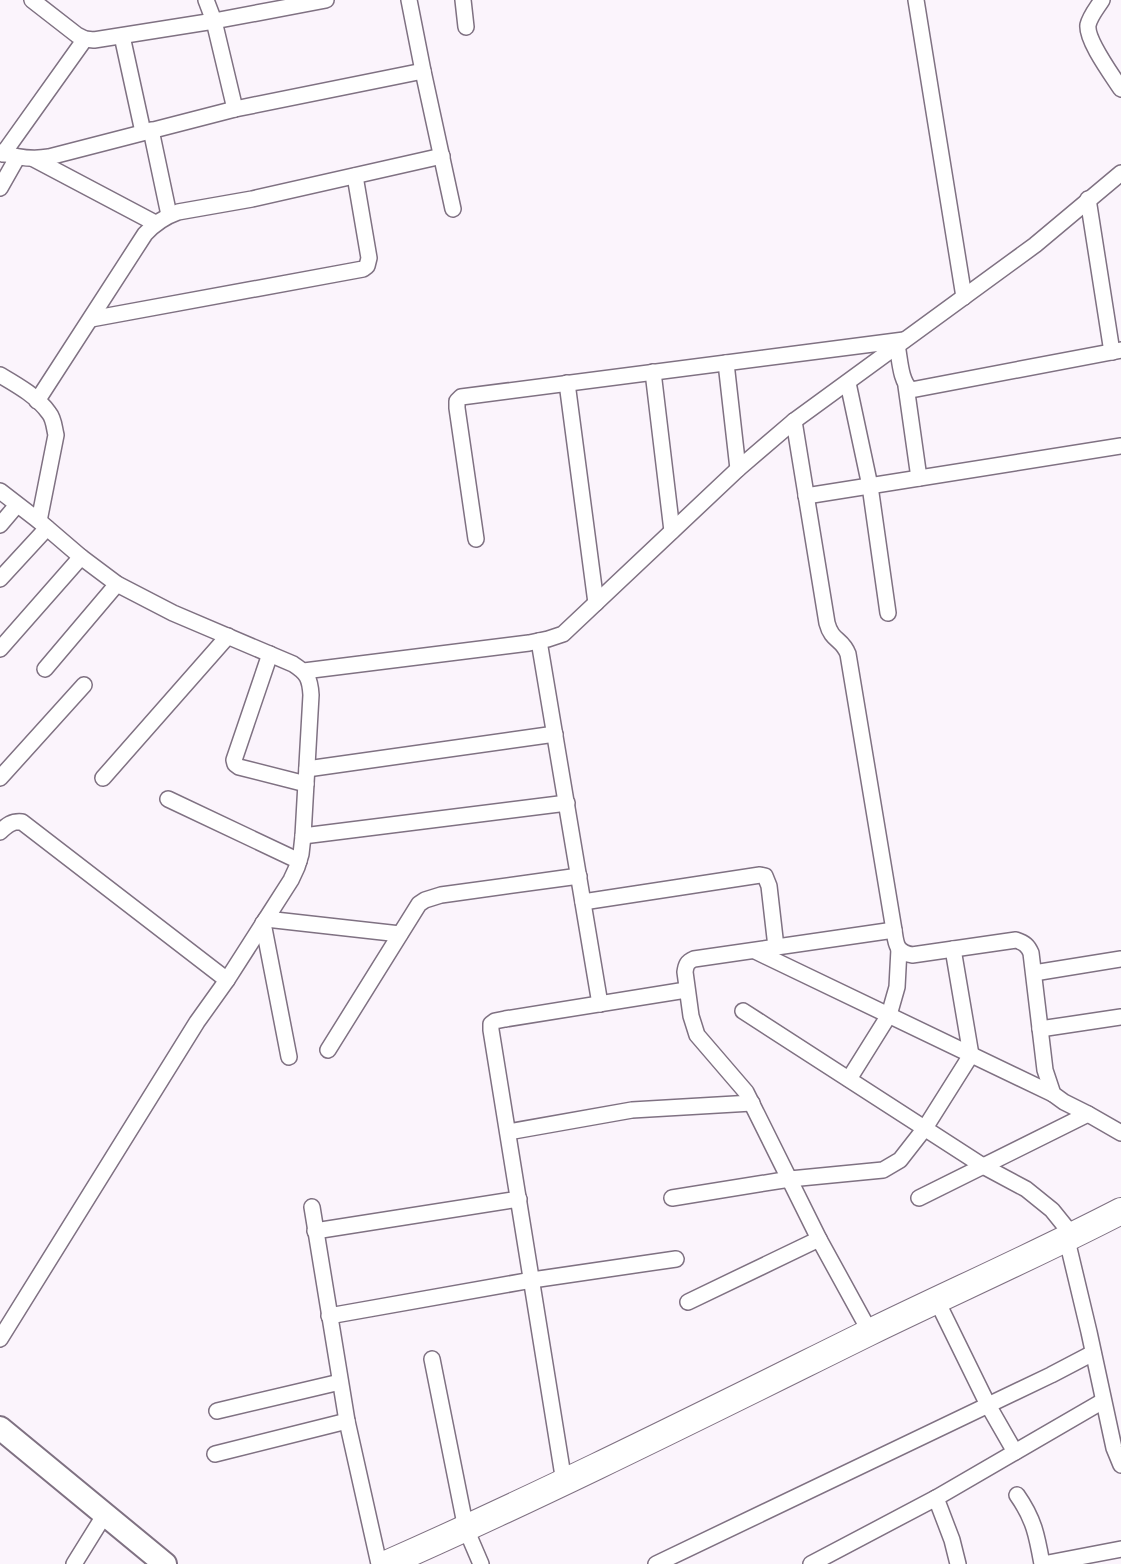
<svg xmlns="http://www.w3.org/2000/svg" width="1121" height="1564" font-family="'Sofia Sans Condensed',sans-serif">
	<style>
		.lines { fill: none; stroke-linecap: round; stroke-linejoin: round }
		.street-casing { stroke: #7f7182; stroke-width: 18 }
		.secondary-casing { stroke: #7f7182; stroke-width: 26 }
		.primary-casing { stroke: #7f7182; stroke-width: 28 }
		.street { stroke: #fff; stroke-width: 15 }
		.secondary { stroke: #fff; stroke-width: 22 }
		.primary { stroke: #fff; stroke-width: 26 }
	</style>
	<rect width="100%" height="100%" fill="#fbf4fc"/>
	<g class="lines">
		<defs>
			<g id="street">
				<path d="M32 0 77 35 85 39 94 40 214 21 326 0"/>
				<path d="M206 0 214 21 235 109"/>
				<path d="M409 0 423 71 453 209"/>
				<path d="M463 0 466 27"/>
				<path d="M916 0 964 297"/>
				<path d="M1102 0C1097 8 1090 16 1088 25 1086 40 1112 75 1121 89"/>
				<path d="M122 36 143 132"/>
				<path d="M151 130 169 215"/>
				<path d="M0 152C17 158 31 160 49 157L235 109 423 71"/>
				<path d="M3 154 85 39"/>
				<path d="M34 159 155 223"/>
				<path d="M0 188 17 158"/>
				<path d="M1088 199 1112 352"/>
				<path d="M91 319 363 269 367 266 369 258 355 176"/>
				<path d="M897 345C900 359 900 381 911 390L1121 350"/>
				<path d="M726 363 738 469"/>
				<path d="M653 372 672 531"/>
				<path d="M0 375C17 385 37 396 49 413 54 419 54 427 56 435L39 521"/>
				<path d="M567 383 596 603"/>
				<path d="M848 383 870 486 888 613"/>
				<path d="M906 386 919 478"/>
				<path d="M37 401 145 234C155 223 164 217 178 212L252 199 442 156"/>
				<path d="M794 421 827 623C832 642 842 638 848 654L894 930C896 944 896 952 912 955L1016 940C1025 943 1028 946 1031 953L1045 1070 1053 1094 1064 1102 1088 1114 1121 1133"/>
				<path d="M0 491 39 521 81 557 117 584 173 613 293 664C307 673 310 678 311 695L303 836 301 854 297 867 291 880 227 980 197 1022 0 1339"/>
				<path d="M806 496 1121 446"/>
				<path d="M0 525 17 505"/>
				<path d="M476 539 457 408V401L461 397 904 340"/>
				<path d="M0 579 47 528"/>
				<path d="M539 641 600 1004"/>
				<path d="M0 649 81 557"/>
				<path d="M270 654 234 760 235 764 239 767 306 784"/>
				<path d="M45 669 117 584"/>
				<path d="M304 671 529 643 548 639 563 634 738 469 794 421 1035 245 1121 173"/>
				<path d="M307 769 555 734"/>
				<path d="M0 778 84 685"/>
				<path d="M103 778 228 636"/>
				<path d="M168 799 299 861"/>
				<path d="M0 832C7 825 12 821 22 822L227 980"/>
				<path d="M303 836 567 803"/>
				<path d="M583 902 760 875 765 876 769 886 776 947"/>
				<path d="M266 919 400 934"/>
				<path d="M263 923 289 1057"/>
				<path d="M755 951 1053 1094"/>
				<path d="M1034 973 1121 959"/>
				<path d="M743 1011 983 1166 1026 1189 1052 1210 1073 1236"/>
				<path d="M1040 1029 1121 1017"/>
				<path d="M328 1050 419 904 425 900 441 895 579 876"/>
				<path d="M849 1079 889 1015 897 987 899 949"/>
				<path d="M508 1132 632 1110 752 1103"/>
				<path d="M672 1198 790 1179 883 1170 900 1160 925 1128 971 1055 953 949"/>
				<path d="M919 1198 1088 1114"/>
				<path d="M312 1207 347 1421 379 1564"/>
				<path d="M315 1231 519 1199"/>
				<path d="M1067 1240 1089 1332 1114 1448 1121 1465"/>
				<path d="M937 1301 988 1405 1015 1452"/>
				<path d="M688 1302 819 1239"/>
				<path d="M329 1316 532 1280 676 1259"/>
				<path d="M870 1332 819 1239 746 1092 697 1035 691 1016 685 972C686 965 687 962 694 959L894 930"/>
				<path d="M432 1359 466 1529 481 1564"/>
				<path d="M217 1411 340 1382"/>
				<path d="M215 1454 347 1421"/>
				<path d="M564 1482 491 1030V1024L495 1021 505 1019 686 990"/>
				<path d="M1017 1495C1034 1519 1037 1536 1042 1564"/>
				<path d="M936 1498 952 1540 958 1564"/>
				<path d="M74 1564 105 1514"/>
				<path d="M656 1564 1051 1375 1093 1353"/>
				<path d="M811 1564 936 1498 1103 1401"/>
				<path d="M1043 1564 1121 1549"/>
			</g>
			<path id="secondary" d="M0 1428 165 1564"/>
			<path id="primary" d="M386 1564C549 1492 708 1412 868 1333 952 1292 1038 1254 1121 1211"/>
		</defs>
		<use href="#street" class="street-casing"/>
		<use href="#secondary" class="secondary-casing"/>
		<use href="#primary" class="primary-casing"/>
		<use href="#street" class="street"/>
		<use href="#secondary" class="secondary"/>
		<use href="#primary" class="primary"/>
	</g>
</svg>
